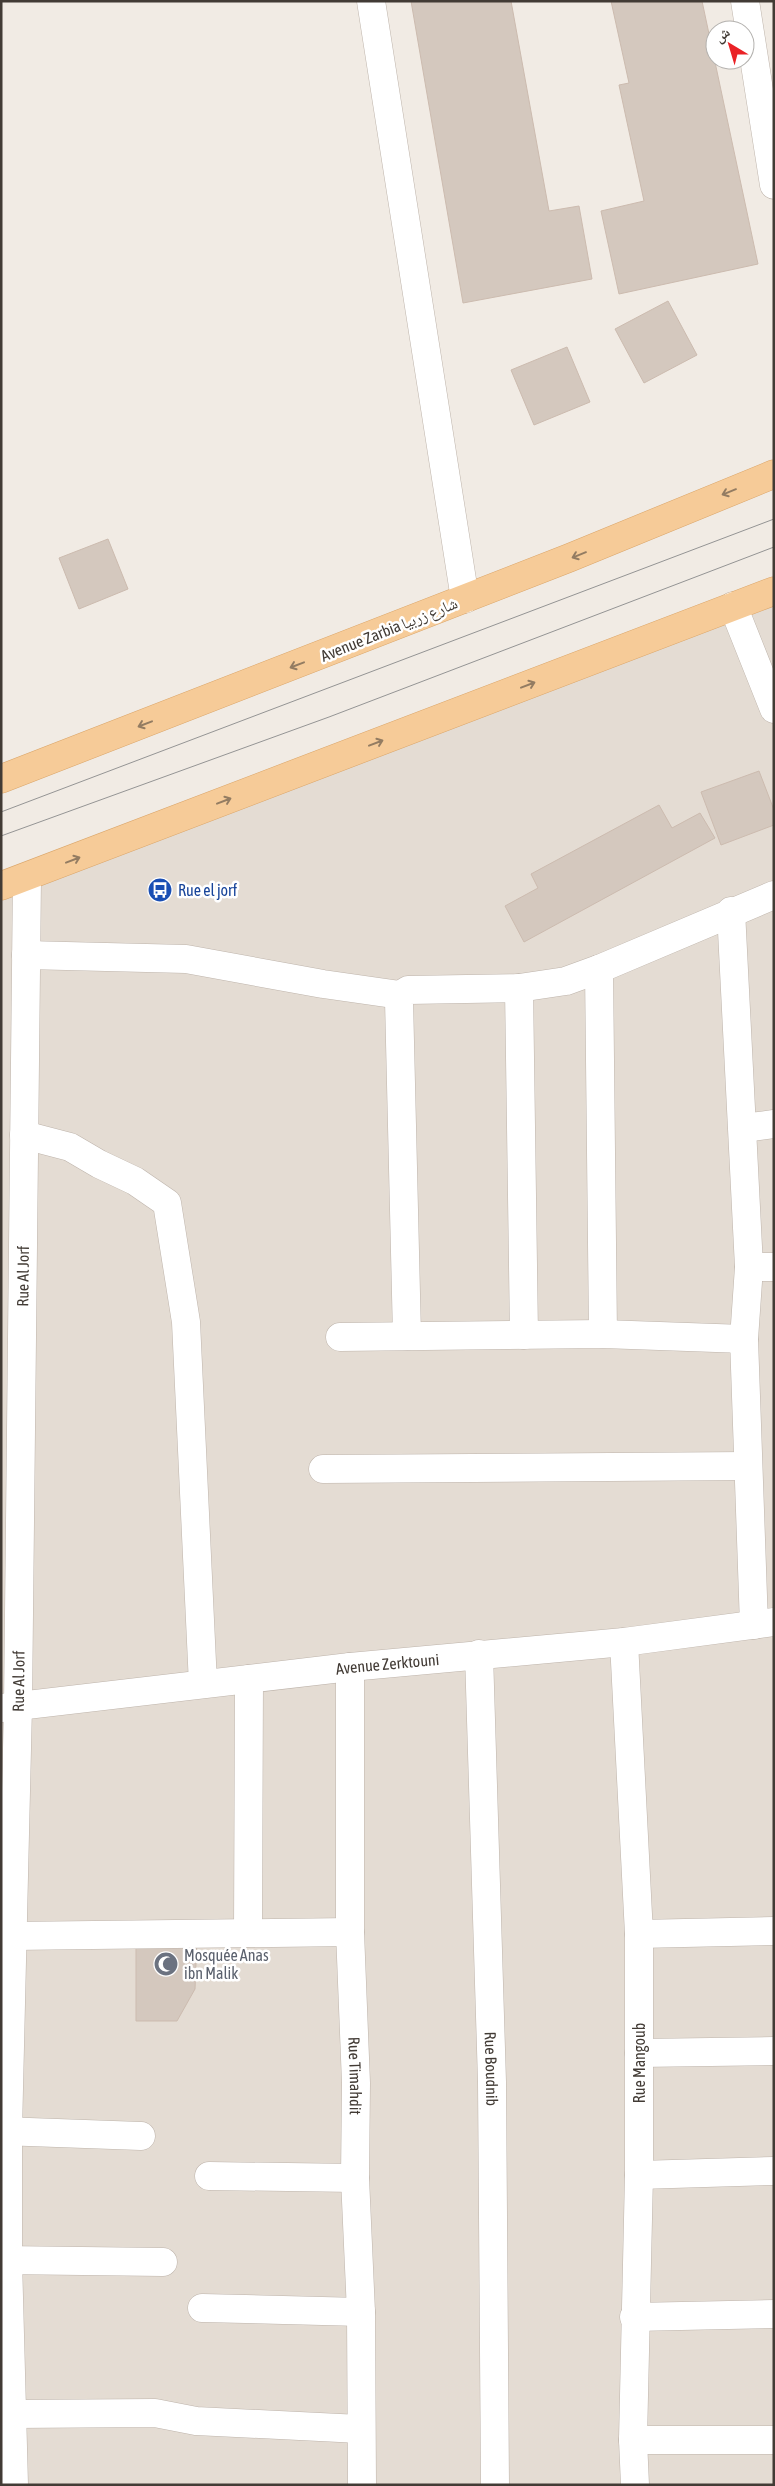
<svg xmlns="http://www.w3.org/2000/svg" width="775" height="2486" font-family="'Asap Condensed','Noto Naskh Arabic',sans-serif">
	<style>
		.residential { fill: #e4dcd3 }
		.building { fill: #d4c8be; stroke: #ccbbaf }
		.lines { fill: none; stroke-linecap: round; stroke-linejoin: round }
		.minor-casing { stroke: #beb4ab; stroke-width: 29 }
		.major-casing { stroke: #daa569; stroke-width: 29 }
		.minor { stroke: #fff; stroke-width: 28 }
		.major { stroke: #f6cb98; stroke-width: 28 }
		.tram { stroke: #949494; stroke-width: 1 }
		.oneway { stroke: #937c62 }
		.labels { text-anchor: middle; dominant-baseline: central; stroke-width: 5; stroke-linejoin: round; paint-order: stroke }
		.street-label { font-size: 16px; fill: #423b35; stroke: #fff }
		.transit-label { font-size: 16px; fill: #164399; stroke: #fff; text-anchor: start }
		.worship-label { font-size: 16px; fill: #5b616d; stroke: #fff; text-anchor: start }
	</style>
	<rect width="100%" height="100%" fill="#f1ebe4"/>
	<path class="residential" d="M774 598V2485H1V882Z"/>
	<g class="building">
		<path d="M411 1H511L549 211 579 206 592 279 463 303Z"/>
		<path d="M611 1H702L758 264 619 294 601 211 644 201 619 85 629 83Z"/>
		<path d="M668 301 697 355 644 383 615 329Z"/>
		<path d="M567 347 590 402 534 425 511 370Z"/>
		<path d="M108 539 128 589 79 609 59 558Z"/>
		<path d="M759 771 774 810V825L721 845 701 792Z"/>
		<path d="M659 805 672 828 700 813 715 838 524 942 505 906 538 888 531 874Z"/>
		<path d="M197 1938 195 1989 177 2021H136V1939Z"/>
	</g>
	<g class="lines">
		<defs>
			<g id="minor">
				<path d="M371 1 465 599"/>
				<path d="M745 1 774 185"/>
				<path d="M733 606 774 709"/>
				<path d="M731 911 749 1267 744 1339 754 1625"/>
				<path d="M26 955 186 959 323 984 400 995"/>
				<path d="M599 969 603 1334"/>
				<path d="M519 988 524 1335"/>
				<path d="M743 1128 774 1124"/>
				<path d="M24 1135 70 1147 99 1164 135 1181 167 1203 186 1322 203 1684"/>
				<path d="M749 1267H774"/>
				<path d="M407 1336 399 1000 400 995 408 990 519 988 566 981 599 969 774 895"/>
				<path d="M340 1337 603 1334 744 1339"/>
				<path d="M323 1469 747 1466"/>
				<path d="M624 1642 639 1934V2175L633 2440 635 2485"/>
				<path id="s1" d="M479 1654 492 2082 495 2485"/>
				<path id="s2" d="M350 1667V1932L356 2083 355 2178 361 2312 362 2485"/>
				<path id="s3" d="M1 1708 350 1667 624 1642 774 1622"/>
				<path d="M248 1933 249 1679"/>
				<path d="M639 1934 774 1931"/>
				<path d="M12 1936 350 1932"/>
				<path d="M639 2053 774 2051"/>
				<path d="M1 2131 141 2136"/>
				<path d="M639 2175 774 2171"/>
				<path d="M209 2176 355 2178"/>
				<path d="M1 2260 163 2262"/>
				<path d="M202 2308 361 2312"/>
				<path d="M634 2317 774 2314"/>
				<path d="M12 2414 155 2413 196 2421 360 2429"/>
				<path d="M633 2440H774"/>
				<path id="s4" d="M14 2485 8 2260V2131L18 1706 27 877"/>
			</g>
			<g id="major">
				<path d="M1 779 569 558 774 474"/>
				<path d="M1 886 774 591"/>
			</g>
		</defs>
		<use href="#minor" class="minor-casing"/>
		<use href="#major" class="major-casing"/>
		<use href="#minor" class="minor"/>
		<use href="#major" class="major"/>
		<g class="tram">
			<path d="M1 812 774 519"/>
			<path d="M1 836 329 717 774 547"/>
		</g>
	</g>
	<defs><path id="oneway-shaft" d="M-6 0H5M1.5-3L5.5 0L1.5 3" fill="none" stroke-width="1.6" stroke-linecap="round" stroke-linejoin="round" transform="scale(1.25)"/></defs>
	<g class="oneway">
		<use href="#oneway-shaft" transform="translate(729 492) rotate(158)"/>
		<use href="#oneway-shaft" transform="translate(579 555) rotate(158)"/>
		<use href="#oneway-shaft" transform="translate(297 665) rotate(159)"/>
		<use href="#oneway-shaft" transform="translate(528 685) rotate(-21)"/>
		<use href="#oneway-shaft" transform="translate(145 724) rotate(159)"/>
		<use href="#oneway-shaft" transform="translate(376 743) rotate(-21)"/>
		<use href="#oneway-shaft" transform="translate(224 801) rotate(-21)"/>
		<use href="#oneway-shaft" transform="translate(73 860) rotate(-21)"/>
	</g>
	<defs>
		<symbol id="bus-disc" viewBox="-11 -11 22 22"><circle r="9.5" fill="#1a4fb4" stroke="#fff"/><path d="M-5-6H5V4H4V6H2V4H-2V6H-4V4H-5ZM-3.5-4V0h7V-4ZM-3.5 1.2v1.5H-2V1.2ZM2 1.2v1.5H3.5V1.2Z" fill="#fff"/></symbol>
		<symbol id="mosque-disc" viewBox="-11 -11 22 22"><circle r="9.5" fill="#6b7280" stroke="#fff"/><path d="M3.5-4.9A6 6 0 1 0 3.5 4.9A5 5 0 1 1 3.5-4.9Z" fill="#fff"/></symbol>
	</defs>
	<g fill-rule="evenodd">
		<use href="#bus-disc" x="146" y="876" width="28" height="28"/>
		<use href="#mosque-disc" x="152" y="1950" width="28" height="28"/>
	</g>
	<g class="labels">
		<g class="street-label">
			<text transform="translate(389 629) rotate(-22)">Avenue Zarbia شارع زربيا</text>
			<text stroke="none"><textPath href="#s4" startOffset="1209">Rue Al Jorf</textPath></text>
			<text stroke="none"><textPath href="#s3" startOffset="389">Avenue Zerktouni</textPath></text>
			<text stroke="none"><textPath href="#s4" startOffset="804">Rue Al Jorf</textPath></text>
			<text transform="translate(639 2063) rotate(-90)">Rue Mangoub</text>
			<text stroke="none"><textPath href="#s1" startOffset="415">Rue Boudnib</textPath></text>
			<text stroke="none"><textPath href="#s2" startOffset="409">Rue Timahdit</textPath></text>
		</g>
		<g class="transit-label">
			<text x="178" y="890">Rue el jorf</text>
		</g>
		<g class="worship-label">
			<text x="184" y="1955">Mosquée Anas<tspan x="184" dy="18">ibn Malik</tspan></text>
		</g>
	</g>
	<rect width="775" height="2486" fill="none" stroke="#423b35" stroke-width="5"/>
	<g transform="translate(730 45) rotate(322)"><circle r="24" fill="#ffffff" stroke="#b3b1ae"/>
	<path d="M0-4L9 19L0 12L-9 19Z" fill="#ea2226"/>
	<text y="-8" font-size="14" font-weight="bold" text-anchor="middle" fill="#423b35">ش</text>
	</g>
</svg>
